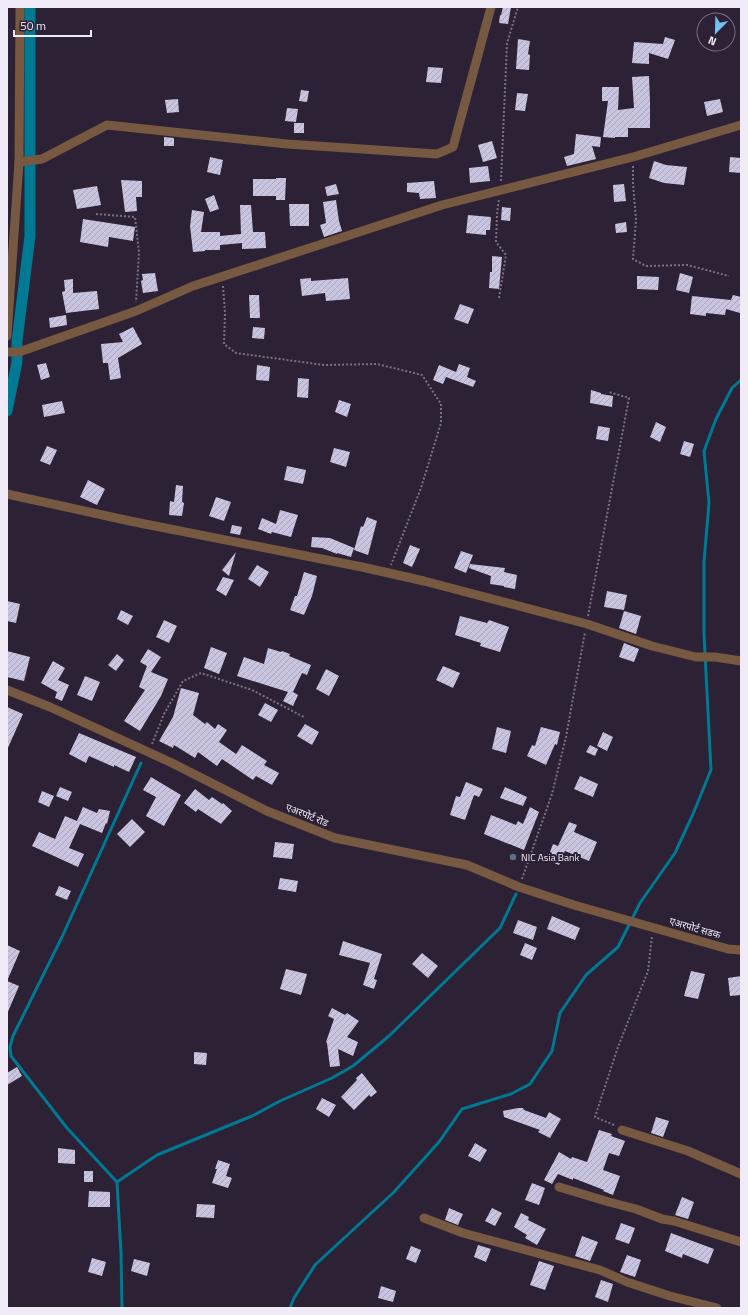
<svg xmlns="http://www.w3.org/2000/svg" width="748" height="1315" font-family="'Titillium Web','Noto Sans Devanagari',sans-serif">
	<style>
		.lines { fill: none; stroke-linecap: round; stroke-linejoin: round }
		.stream { stroke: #007992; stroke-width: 3 }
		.canal { stroke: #007992; stroke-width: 11 }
		.building { fill: url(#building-hatch) }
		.path { stroke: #7b7283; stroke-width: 2; stroke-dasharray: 2 2; stroke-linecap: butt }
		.minor { stroke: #775841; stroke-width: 9 }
		.service-dot { fill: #5c6f8a; stroke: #2c2135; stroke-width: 1.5 }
		.labels { text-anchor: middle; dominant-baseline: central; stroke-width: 4; stroke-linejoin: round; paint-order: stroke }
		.street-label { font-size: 10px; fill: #f1eaf7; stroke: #2c2135 }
		.poi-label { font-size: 10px; fill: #f1eaf7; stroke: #2c2135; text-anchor: start }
	</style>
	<defs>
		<pattern id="building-hatch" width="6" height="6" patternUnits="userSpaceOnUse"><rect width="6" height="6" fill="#c9c5e0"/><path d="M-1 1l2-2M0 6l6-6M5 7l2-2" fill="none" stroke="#a9a5ba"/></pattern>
	</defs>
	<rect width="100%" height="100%" fill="#2c2135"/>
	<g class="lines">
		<g class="stream">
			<path d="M117 1182 67 1128 11 1056 10 1047 13 1036 62 937 141 763"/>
			<path d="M122 1308 121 1253 117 1182 157 1155 252 1116 280 1101 332 1078 353 1066 389 1036 500 928 516 894"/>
			<path d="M290 1308 294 1298 315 1265 394 1192 439 1142 462 1109 511 1094 530 1084 552 1051 560 1013 586 975 618 947 640 903 675 853 693 814 711 770 704 634V562L709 503 704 451 716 419 732 388 741 380"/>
		</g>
		<path class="canal" d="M7 411 17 362V341L30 236V7"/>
	</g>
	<g class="building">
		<path d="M503 7H511L508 24 499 23 500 15H501Z"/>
		<path d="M665 37 675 40 668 59 649 53V64L632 63 634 42 663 44Z"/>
		<path d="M518 39 530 41 528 54 530 55 529 70 516 69Z"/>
		<path d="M428 67 443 68 441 83 426 82Z"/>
		<path d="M649 76 650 102V128H628V137H615V138L603 137 608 101H602V87H619L618 110 634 108 632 77Z"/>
		<path d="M301 90 309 91 307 102 299 101Z"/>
		<path d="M517 93 528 94 525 111 515 110Z"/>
		<path d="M178 99 179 112 167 113 165 100Z"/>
		<path d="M720 99 723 112 707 116 704 102Z"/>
		<path d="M287 108 298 109 296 122 285 121Z"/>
		<rect x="294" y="123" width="10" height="10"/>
		<path d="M576 134 601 137 600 147 592 146 596 159 567 166 564 157 574 154Z"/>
		<path d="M164 137 174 138V146H164Z"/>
		<path d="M492 141 497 158 483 162 478 145Z"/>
		<path d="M210 157 223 160 220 175 207 172Z"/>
		<path d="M730 157 741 158V173L729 172Z"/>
		<path d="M654 161 666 165 687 167 684 185 664 183 649 178Z"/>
		<path d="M488 166 490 181 470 183 469 168Z"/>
		<path d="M276 178H286L285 200H276V196H253V179H276Z"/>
		<path d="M121 180 142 181V197H136L137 211 125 212Z"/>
		<path d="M434 181 436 198 420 199 419 193 407 192V183Z"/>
		<path d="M336 184 339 194 327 196 325 187Z"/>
		<path d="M624 184 626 201 614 202 613 185Z"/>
		<path d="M97 186 101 205 77 209 73 190Z"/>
		<path d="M214 195 219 209 210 212 205 199Z"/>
		<path d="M336 200 339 221 342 231 324 237 320 225 326 223 323 202Z"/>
		<path d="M289 204H309V226H290Z"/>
		<path d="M240 205H251L253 232H265L266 248 242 249V243L220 245V250H205V251L193 252 190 226 192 210 204 212 201 232H220V236L241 234Z"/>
		<path d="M502 207 511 208 510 221 501 220Z"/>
		<path d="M468 215 491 217 490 230H486V235L466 233Z"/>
		<path d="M83 219 135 227 133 241 109 237 108 247 80 242Z"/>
		<path d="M626 222 627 232 616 233 615 224Z"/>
		<path d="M492 256 502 257 499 289 489 288 490 272H492Z"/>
		<path d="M155 273 158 291 143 293 141 281 143 280 142 274Z"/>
		<path d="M680 273 693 277 689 293 676 290Z"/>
		<path d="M637 276 659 277 658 290 637 289Z"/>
		<path d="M311 278V281L348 278 350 299 326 301 325 293 302 296 300 279Z"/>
		<path d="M73 279V293L97 291 99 309 66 313 62 292 65 291 64 280Z"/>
		<path d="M249 295H259L260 318H250Z"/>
		<path d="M733 295 741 297 740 313 726 309 725 315 706 313V316L690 314 692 296 731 300Z"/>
		<path d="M460 304 474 309 468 324 454 319Z"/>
		<path d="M66 315 67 325 50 328 49 318Z"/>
		<path d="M133 327 142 344 118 358 121 378 110 380 108 363H103L101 344 123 342 119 334Z"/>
		<path d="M253 327 265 328 264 339 252 338Z"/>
		<path d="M46 363 50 377 41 380 37 365Z"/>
		<path d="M459 364 470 368 467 377 476 381 473 387 446 377 443 384 433 380 439 365 456 372Z"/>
		<path d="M257 365 270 367 269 381 256 380Z"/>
		<path d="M298 378 309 379 308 398 297 397Z"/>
		<path d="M591 390 601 393V394L613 396 612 407 590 403Z"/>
		<path d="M339 400 351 404 347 417 335 412Z"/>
		<path d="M62 401 65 413 44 417 42 405Z"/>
		<path d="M656 422 666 427 660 442 650 437Z"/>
		<path d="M598 426 610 428 608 441 596 439Z"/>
		<path d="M684 441 694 444 690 457 680 454Z"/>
		<path d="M47 446 57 450 50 465 40 461Z"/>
		<path d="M334 448 350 452 346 467 330 462Z"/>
		<path d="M287 466 306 470 303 484 284 480Z"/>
		<path d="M88 480 105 489 97 505 80 497Z"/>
		<path d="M176 485 183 486 182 502 184 503 182 516 169 515 170 501 174 502Z"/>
		<path d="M216 497 231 502 224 521 209 516Z"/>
		<path d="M280 510 298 515 291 537 272 532 271 534 258 529 262 518 276 524Z"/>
		<path d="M367 517 377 521 368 555 354 550 361 526 363 527Z"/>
		<path d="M232 525 242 527 240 535 230 533Z"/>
		<path d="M312 537 330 538 354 548 351 557 337 553V554L322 548 311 547Z"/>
		<path d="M410 545 420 549 412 567 403 563Z"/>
		<path d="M461 551 473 555 466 573 454 568Z"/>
		<path d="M236 552 229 576 222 570Z"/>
		<path d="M470 564 505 568 504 572 517 575 515 589 504 587V586L490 584 491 576 469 568Z"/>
		<path d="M257 565 269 572 260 587 248 579Z"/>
		<path d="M304 572 317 576 312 596 304 615 290 610 295 596H297Z"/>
		<path d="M223 577 234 580 226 596 216 590Z"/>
		<path d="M607 591 627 595 624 610 604 607Z"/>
		<path d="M7 601 20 604 16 623 7 621Z"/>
		<path d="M121 610 133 616 128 625 117 619Z"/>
		<path d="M624 611 641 616 636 634 619 628Z"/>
		<path d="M460 616 487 623 489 620 509 627 500 652 480 646 481 643 455 635Z"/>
		<path d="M164 620 177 626 169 643 156 637Z"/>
		<path d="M624 643 639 649 634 662 619 657Z"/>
		<path d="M211 647 227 653 219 674 204 668Z"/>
		<path d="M268 648 281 652 282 651 290 654 289 656 311 665 307 675 302 673 293 692 298 695 293 706 283 701 288 692 237 676 244 657 264 664Z"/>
		<path d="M148 649 161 657 151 672 168 679 161 696 140 731 124 721 145 690 139 687 147 666 140 662Z"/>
		<path d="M7 651 30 657 24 681 7 677Z"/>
		<path d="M117 654 124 660 116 671 108 665Z"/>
		<path d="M53 661 65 668 58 680 69 685 62 701 55 698 57 692 41 683Z"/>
		<path d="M443 666 460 673 453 688 436 680Z"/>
		<path d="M326 669 339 676 329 696 316 689Z"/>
		<path d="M85 676 100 682 92 701 77 695Z"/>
		<path d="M181 688 199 693 193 715 205 724 207 722 215 729 218 724 227 730 219 742 236 754 242 745 267 761 264 765 279 773 272 785 256 776 253 780 222 759 217 766 198 752 195 758 174 745 173 748 159 741 173 717Z"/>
		<path d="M265 703 278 710 271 722 258 715Z"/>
		<path d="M7 707 23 714 7 750Z"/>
		<path d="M305 724 319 732 312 745 297 736Z"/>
		<path d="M497 727 511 731 506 753 492 749Z"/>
		<path d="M541 727 560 732 557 745 555 744 546 765 527 756 532 745 535 746Z"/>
		<path d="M603 732 613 737 607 751 597 746Z"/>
		<path d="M79 733 136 757 129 772 114 765V767L89 756 86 763 69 754Z"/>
		<path d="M590 745 598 749 595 756 586 752Z"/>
		<path d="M580 776 598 784 593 797 574 789Z"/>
		<path d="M151 777 181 795 164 826 146 816 156 797 143 790Z"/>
		<path d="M466 782 483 789 479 797 474 795 465 820 450 815 456 796 460 797Z"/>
		<path d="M60 787 72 792 68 801 56 796Z"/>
		<path d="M505 787 527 797 523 806 500 798Z"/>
		<path d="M195 789 209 800 212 797 222 804 223 803 232 811 221 824 198 809 196 812 184 803Z"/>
		<path d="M42 791 54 796 49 807 38 802Z"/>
		<path d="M83 807 97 813 99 809 110 811 107 824 106 823 102 833 80 824 69 848 84 854 78 867 32 846 39 832 55 839 65 816 77 821Z"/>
		<path d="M530 807 539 812 524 850 484 834 491 815 516 825 518 821 523 824Z"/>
		<path d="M132 819 145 832 130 847 117 834Z"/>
		<path d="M569 822 577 825 574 832 597 842 589 861 565 851 559 865 547 860 553 844 558 846Z"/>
		<path d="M275 842 294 844 292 859 273 857Z"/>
		<path d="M280 878 298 881 296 892 278 889Z"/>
		<path d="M59 886 71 891 67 900 55 895Z"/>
		<path d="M552 916 580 928 575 940 547 929Z"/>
		<path d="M518 920 537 927 533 940 513 933Z"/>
		<path d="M343 941 382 954 374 979 377 980 374 989 363 985 370 963 339 955Z"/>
		<path d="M525 943 537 948 532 960 520 955Z"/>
		<path d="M7 945 20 951 7 981 19 986 7 1014Z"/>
		<path d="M422 953 438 966 428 978 412 964Z"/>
		<path d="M286 969 307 974 301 995 280 989Z"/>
		<path d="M691 971 705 974 698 999 684 996Z"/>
		<path d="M741 976V995L730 996 728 978Z"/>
		<path d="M332 1008 345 1015 347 1013 359 1021 347 1037 358 1042 353 1056 338 1049 340 1066 330 1067 327 1043 326 1042 334 1019 328 1016Z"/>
		<path d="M194 1052 207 1053 206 1065 194 1064Z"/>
		<path d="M17 1067 22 1076 7 1085V1073Z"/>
		<path d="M362 1073 377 1092 371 1097 369 1095 354 1110 341 1097 357 1080 356 1078Z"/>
		<path d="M322 1098 336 1105 329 1117 316 1109Z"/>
		<path d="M518 1108H523L524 1110 546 1118 549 1112 561 1119 550 1138 538 1132 540 1130 504 1117 503 1111Z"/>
		<path d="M656 1117 669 1121 663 1137 651 1133Z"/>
		<path d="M599 1130 612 1134 611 1136 625 1141 619 1156 609 1153 603 1170 620 1176 613 1195 603 1191 604 1190 573 1178V1180L558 1174 552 1184 544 1180 559 1152 571 1159 572 1157 587 1162Z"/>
		<path d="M475 1143 487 1150 480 1162 468 1156Z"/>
		<path d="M58 1148 75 1150V1164L58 1163Z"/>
		<path d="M218 1160 230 1164 226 1176 232 1178 228 1188 212 1183 217 1169H215Z"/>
		<rect x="84" y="1171" width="9" height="11"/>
		<path d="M532 1183 545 1188 539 1205 525 1200Z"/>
		<path d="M89 1191 110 1192V1207H88Z"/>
		<path d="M682 1197 694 1202 688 1219 675 1215Z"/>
		<path d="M197 1204 215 1205 214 1218 196 1217Z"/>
		<path d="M449 1208 463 1214 458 1225 445 1220Z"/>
		<path d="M492 1208 502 1213 495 1226 485 1221Z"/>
		<path d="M521 1213 529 1217 528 1220 546 1229 537 1245 525 1238 527 1235 514 1227Z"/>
		<path d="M621 1223 635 1228 629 1244 615 1239Z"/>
		<path d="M671 1233 714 1249 708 1264 683 1254 682 1258 665 1251Z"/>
		<path d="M582 1236 598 1242 590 1261 575 1256Z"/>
		<path d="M478 1245 491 1249 486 1262 474 1257Z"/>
		<path d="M411 1246 421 1250 416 1263 406 1259Z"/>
		<path d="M627 1255 641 1260 635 1277 620 1272Z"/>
		<path d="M92 1258 106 1262 102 1276 88 1272Z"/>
		<path d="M134 1259 150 1263 147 1276 131 1271Z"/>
		<path d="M539 1261 554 1266 545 1290 530 1285Z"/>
		<path d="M601 1280 613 1284 608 1302 595 1297Z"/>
		<path d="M381 1286 396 1291 393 1302 378 1298Z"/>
	</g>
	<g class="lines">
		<g class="path">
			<path d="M633 166V184L636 220 633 259 646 266 687 265 729 276"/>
			<path d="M501 181 507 43 518 7"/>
			<path d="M96 214 135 217 139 252 136 302"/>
			<path d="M223 286 225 313 224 344 236 353 324 365 377 364 422 375 441 404V423L421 488 391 565"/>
			<path d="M499 298 506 255 496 242 497 214 499 199"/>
			<path d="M588 616 629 398 609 392"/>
			<path d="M152 744 164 714 183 681 201 673 252 690 304 717"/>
			<path d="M522 879 552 794 566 737 585 632"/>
			<path d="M614 1125 595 1117 618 1047 648 971 652 936"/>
		</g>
		<g class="minor">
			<path d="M19 162 42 159 107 125 287 144 437 154 453 147 491 7"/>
			<path d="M7 336 19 162 20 7"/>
			<path d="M7 352H19L136 311 193 286 442 205 633 157 741 125"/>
			<path d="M7 494 130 521 362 567 424 581 587 624 652 646 696 657H715L741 661"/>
			<path d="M7 690 50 707 170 762 267 811 335 838 467 865 519 887 574 905 728 949 741 950"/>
			<path d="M622 1130 688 1151 741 1174"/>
			<path d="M559 1187 609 1202 636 1209 662 1219 674 1221 741 1242"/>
			<path d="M424 1218 463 1233 600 1270 627 1282 670 1296 717 1308"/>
		</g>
	</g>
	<circle class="service-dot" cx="513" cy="857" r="4"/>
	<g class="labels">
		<g class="street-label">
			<text transform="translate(307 815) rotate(22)">एअरपोर्ट रोड</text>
			<text transform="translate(695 928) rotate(16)">एअरपोर्ट सडक</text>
		</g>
		<g class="poi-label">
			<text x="521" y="857">NIC Asia Bank</text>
		</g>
	</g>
	<rect width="748" height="1315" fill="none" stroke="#f1eaf7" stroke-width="16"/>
	<g transform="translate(716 32) rotate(203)"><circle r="19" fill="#2c2135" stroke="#7b7183"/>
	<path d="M0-3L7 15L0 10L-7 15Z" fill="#71c1f5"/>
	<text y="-6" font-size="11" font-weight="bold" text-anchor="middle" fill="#f1eaf7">N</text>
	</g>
	<path d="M14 30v6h77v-6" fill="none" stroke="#f1eaf7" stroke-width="2"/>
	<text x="20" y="30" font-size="12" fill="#f1eaf7" stroke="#2c2135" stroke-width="3" paint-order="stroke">50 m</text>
</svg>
